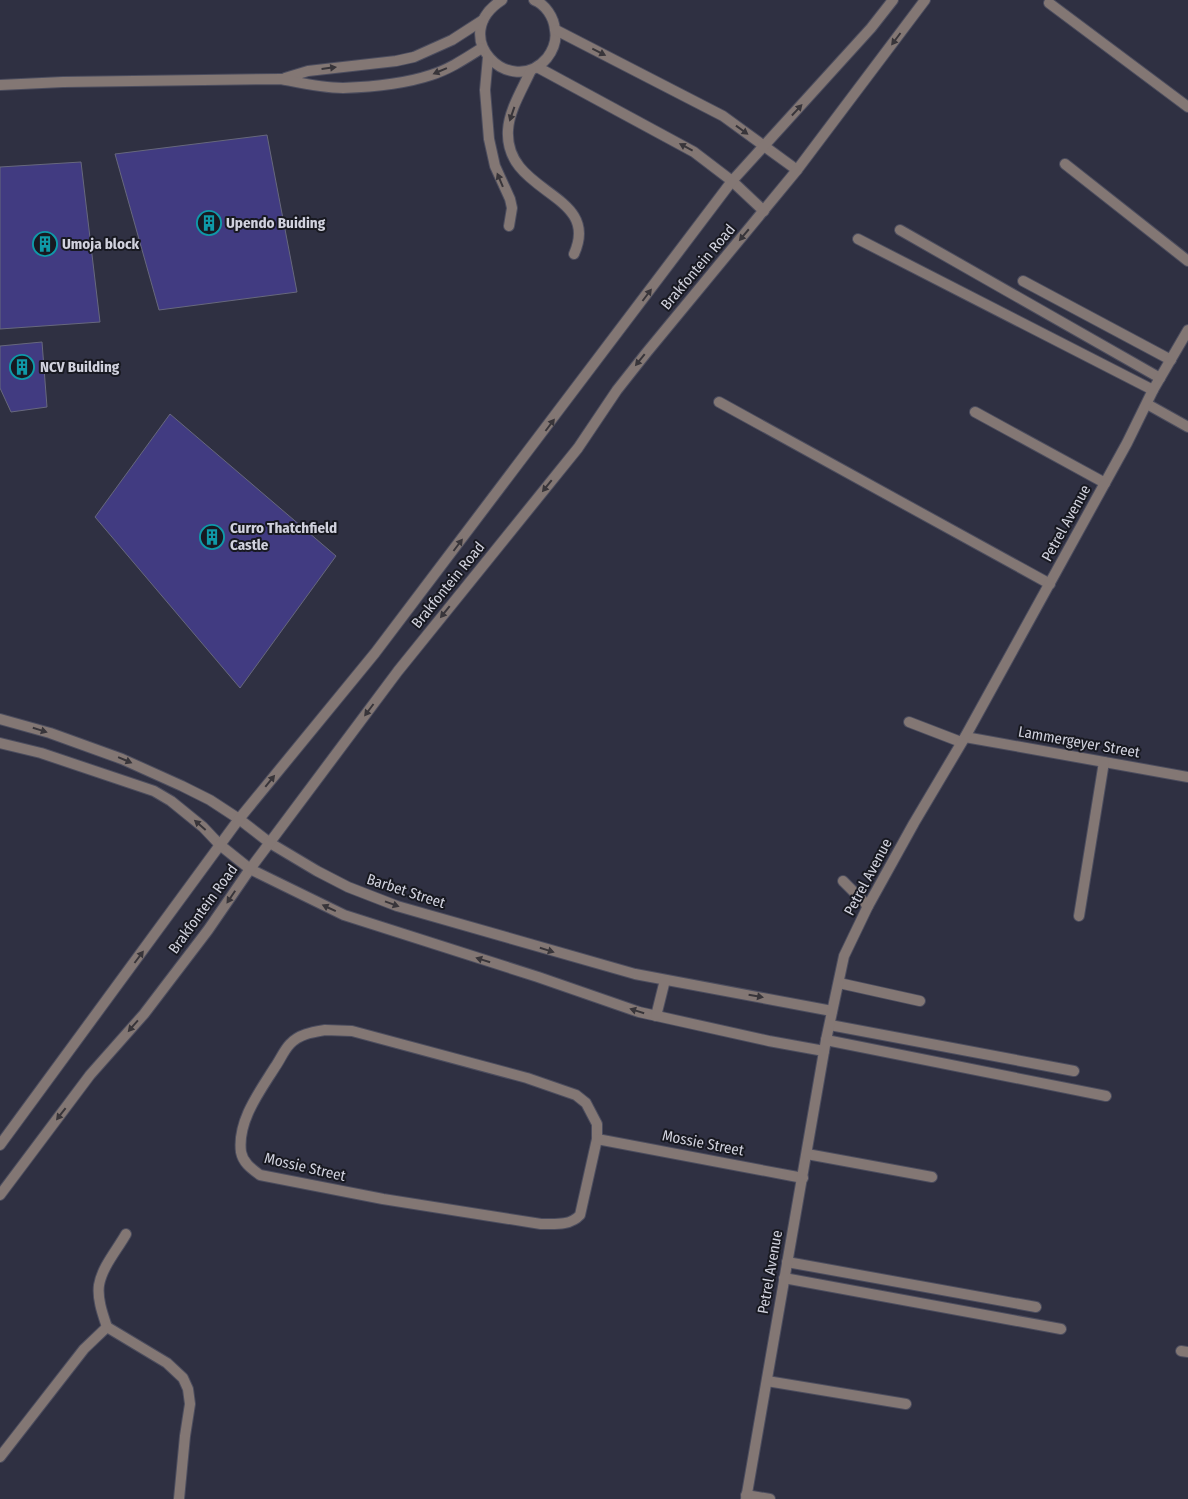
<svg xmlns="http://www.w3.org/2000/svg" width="1188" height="1499" font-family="'Fira Sans Condensed',sans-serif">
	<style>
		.building { fill: #413b81; stroke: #67687d }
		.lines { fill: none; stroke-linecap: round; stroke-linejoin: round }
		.service-casing { stroke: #4c4d5e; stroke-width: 12 }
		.minor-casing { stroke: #4c4d5e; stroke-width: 12 }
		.tertiary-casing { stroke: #4c4d5e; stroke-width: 12 }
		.service { stroke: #837774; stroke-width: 10 }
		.minor { stroke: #837774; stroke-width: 10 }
		.tertiary { stroke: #837774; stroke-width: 10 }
		.oneway { fill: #38353a }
		.labels { text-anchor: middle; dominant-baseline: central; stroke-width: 4; stroke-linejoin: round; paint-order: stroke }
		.poi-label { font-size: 15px; font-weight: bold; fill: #d1d2de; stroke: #181921; text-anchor: start }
		.street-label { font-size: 15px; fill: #d1d2de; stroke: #181921 }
	</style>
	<rect width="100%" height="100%" fill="#2f3042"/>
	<g class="building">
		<path d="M267 135 297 292 159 310 115 154Z"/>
		<path d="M81 162 100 322 0 329V167Z"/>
		<path d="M42 342 47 407 11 412 0 388V346Z"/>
		<path d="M170 414 336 556 240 688 95 517Z"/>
	</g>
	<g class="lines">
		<defs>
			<g id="service">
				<path d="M502 0C446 36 511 100 547 58 553 50 557 40 555 30 554 17 545 4 534 0"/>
				<path d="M556 30 723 116 797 170"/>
				<path d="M488 57 485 90 489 139 495 166 510 199 512 208 509 226"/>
				<path d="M537 67 694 152 732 181 764 211"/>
				<path d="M531 70C523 88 509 110 508 130 504 195 602 192 574 254"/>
				<path d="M285 78 308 71 396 61 414 57 452 40 483 20"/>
				<path d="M0 85 63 82 281 79C301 83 322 88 343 88 371 87 404 84 431 75 450 69 466 58 482 48"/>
			</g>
			<g id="minor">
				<path d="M1049 3 1188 107"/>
				<path d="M1065 164 1188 261"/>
				<path d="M900 230 1160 378"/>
				<path d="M858 239 1153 390"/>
				<path d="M1023 281 1171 360"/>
				<path d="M719 402 1050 584"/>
				<path d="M1147 404 1188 427"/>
				<path d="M975 412 1105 483"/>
				<path d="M0 719 50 733 122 759 182 786 210 800 239 819 270 843 317 871 348 887 397 906 635 974 832 1011"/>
				<path d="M909 722 961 742"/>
				<path d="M965 737 1188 777"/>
				<path d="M0 743 41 753 154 791 171 801 203 827 220 845 250 869 344 915 538 977 639 1012 769 1041 824 1051"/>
				<path d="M843 881 868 906"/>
				<path d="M1079 916 1104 762"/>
				<path d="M839 983 920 1001"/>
				<path d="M656 1016 665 980"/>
				<path d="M830 1025 1074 1071"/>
				<path d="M325 1030 352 1031 527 1078 576 1095 586 1103 597 1124V1139L580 1215C570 1226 554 1224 541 1224L383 1199 260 1175C252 1169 243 1163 241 1152 237 1121 260 1091 275 1067 280 1060 284 1050 290 1044 299 1034 313 1032 325 1030Z"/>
				<path d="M826 1040 1106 1096"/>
				<path d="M597 1139 803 1178"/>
				<path d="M807 1154 932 1177"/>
				<path d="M787 1262 1036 1307"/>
				<path d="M784 1278 1061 1329"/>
				<path d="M107 1327C103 1315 97 1299 99 1285 102 1267 117 1250 126 1234"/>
				<path d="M1181 1351 1188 1352"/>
				<path d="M767 1381 906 1404"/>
				<path d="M0 1457 84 1349 107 1327 167 1363 183 1378 188 1389 190 1404 185 1436 179 1499"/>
				<path d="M746 1495 770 1499"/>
				<path d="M746 1499 826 1040 844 956 868 906 914 823 965 737 1127 443 1153 390 1188 330"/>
			</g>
			<g id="tertiary">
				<path d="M0 1145 239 819 375 653 732 181 871 28 893 0"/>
				<path d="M0 1195 90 1075 144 1014 208 930 250 869 398 671 578 448 617 390 647 352 797 170 925 0"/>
			</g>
		</defs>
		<use href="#service" class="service-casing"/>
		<use href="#minor" class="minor-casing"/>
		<use href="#tertiary" class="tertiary-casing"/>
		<use href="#service" class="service"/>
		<use href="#minor" class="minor"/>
		<use href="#tertiary" class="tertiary"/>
	</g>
	<defs><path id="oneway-solid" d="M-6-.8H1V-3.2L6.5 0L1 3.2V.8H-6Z" transform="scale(1.25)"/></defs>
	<g class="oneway">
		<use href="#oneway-solid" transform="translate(896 39) rotate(127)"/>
		<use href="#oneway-solid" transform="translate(599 52) rotate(27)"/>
		<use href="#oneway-solid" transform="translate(329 68) rotate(-7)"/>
		<use href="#oneway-solid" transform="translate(440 71) rotate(157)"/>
		<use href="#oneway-solid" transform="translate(797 110) rotate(-47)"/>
		<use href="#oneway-solid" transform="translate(512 114) rotate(109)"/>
		<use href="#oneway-solid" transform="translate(742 130) rotate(36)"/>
		<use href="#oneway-solid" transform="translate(686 147) rotate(-152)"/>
		<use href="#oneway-solid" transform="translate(500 180) rotate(-113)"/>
		<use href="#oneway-solid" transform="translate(744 235) rotate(130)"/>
		<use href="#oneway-solid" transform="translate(647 295) rotate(-53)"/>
		<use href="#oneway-solid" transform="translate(640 360) rotate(129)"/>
		<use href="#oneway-solid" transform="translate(550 425) rotate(-53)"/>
		<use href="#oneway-solid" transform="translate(547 486) rotate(129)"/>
		<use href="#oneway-solid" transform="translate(458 545) rotate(-53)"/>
		<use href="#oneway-solid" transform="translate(445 612) rotate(129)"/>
		<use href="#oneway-solid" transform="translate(369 710) rotate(127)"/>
		<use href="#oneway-solid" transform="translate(40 730) rotate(17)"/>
		<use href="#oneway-solid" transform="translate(125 760) rotate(23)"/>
		<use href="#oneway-solid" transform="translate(270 781) rotate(-51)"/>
		<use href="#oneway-solid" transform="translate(200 825) rotate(-139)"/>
		<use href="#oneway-solid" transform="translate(231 897) rotate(124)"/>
		<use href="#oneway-solid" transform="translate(392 904) rotate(20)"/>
		<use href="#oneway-solid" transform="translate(329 908) rotate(-155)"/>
		<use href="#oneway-solid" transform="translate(547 950) rotate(17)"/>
		<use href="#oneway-solid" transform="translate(139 957) rotate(-53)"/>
		<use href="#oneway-solid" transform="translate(483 960) rotate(-162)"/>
		<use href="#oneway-solid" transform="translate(756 996) rotate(10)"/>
		<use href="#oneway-solid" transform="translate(637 1011) rotate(-163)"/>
		<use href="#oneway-solid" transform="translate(133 1026) rotate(131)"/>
		<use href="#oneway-solid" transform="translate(61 1114) rotate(128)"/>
	</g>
	<defs>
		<symbol id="building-ring" viewBox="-11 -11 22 22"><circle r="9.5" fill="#181921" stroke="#0f9aa8" stroke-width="1.5"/><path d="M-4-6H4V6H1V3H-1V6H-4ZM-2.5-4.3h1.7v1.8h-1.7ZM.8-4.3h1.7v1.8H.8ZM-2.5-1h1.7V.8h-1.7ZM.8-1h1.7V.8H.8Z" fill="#0f9aa8"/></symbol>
	</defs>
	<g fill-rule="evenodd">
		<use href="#building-ring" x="195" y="209" width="28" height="28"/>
		<use href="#building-ring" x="31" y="230" width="28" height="28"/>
		<use href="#building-ring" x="8" y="353" width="28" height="28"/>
		<use href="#building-ring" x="198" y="523" width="28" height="28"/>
	</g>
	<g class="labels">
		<g class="poi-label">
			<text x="226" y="223">Upendo Buiding</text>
			<text x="62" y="244">Umoja block</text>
			<text x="40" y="367">NCV Building</text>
			<text x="230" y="528">Curro Thatchfield<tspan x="230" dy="17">Castle</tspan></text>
		</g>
		<g class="street-label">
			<text transform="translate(698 267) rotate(-50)">Brakfontein Road</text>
			<text transform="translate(1066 523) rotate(-61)">Petrel Avenue</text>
			<text transform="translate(448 585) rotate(-51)">Brakfontein Road</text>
			<text transform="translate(1079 742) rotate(10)">Lammergeyer Street</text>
			<text transform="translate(868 877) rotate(-62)">Petrel Avenue</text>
			<text transform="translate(406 891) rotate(18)">Barbet Street</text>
			<text transform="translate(203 909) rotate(-54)">Brakfontein Road</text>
			<text transform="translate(703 1143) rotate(11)">Mossie Street</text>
			<text transform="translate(305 1167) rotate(13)">Mossie Street</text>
			<text transform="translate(770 1272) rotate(-80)">Petrel Avenue</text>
		</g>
	</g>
</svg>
